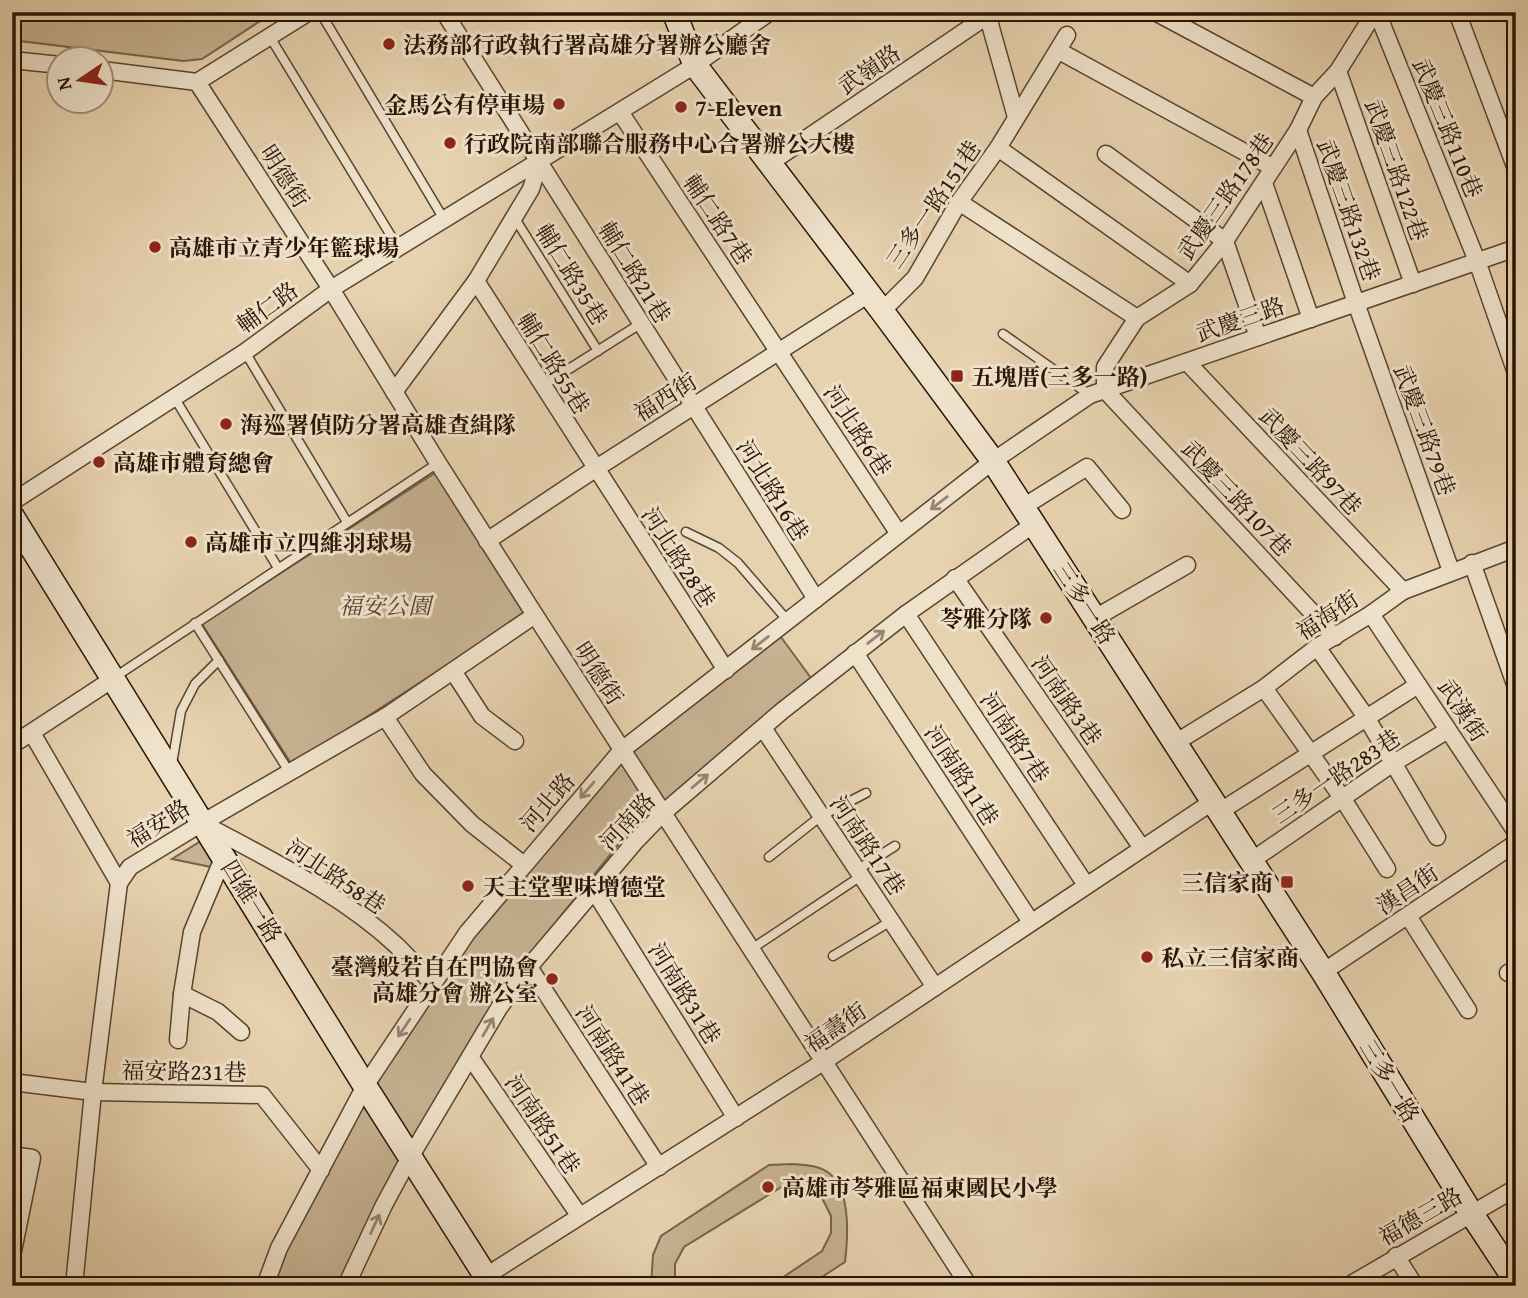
<svg xmlns="http://www.w3.org/2000/svg" width="1528" height="1298" font-family="'Gentium Book Plus','Noto Serif TC',serif">
	<style>
		.green { fill: #c7b292; stroke: #78634b; stroke-width: 2 }
		.lines { fill: none; stroke-linecap: round; stroke-linejoin: round }
		.lane-casing { stroke: #58442f; stroke-width: 11 }
		.street-casing { stroke: #58442f; stroke-width: 19 }
		.secondary-casing { stroke: #291404; stroke-width: 26 }
		.lane { stroke: #efe2cb; stroke-width: 8 }
		.street { stroke: #efe2cb; stroke-width: 16 }
		.secondary { stroke: #efe2cb; stroke-width: 23 }
		.oneway { stroke: #968571 }
		.poi-dot { fill: #8f2418; stroke: #efe2cb; stroke-width: 2.5 }
		.labels { text-anchor: middle; dominant-baseline: central; stroke-width: 6; stroke-linejoin: round; paint-order: stroke }
		.poi-label { font-size: 23px; font-weight: bold; fill: #291404; stroke: #efe2cb; text-anchor: start }
		.street-label { font-size: 23px; fill: #291404; stroke: #efe2cb }
		.park-label { font-size: 23px; font-style: italic; fill: #58432f; stroke: #efe2cb }
	</style>
	<rect width="100%" height="100%" fill="#e7d2af"/>
	<filter id="stains"><feTurbulence type="fractalNoise" baseFrequency=".00286" numOctaves="4"/><feColorMatrix values="0 0 0 0 .2 0 0 0 0 .09 0 0 0 0 .02 0 0 0 .5 -.17"/></filter>
	<radialGradient id="worn" r=".72"><stop offset=".6" stop-color="#630" stop-opacity="0"/><stop offset="1" stop-color="#630" stop-opacity=".3"/></radialGradient>
	<g class="green">
		<path d="M12 12H274L202 59 183 61 12 40Z"/>
		<path d="M435 473 525 615 292 765 202 624Z"/>
		<path d="M778 633 811 678 626 835 499 993 378 1200 339 1286H272L285 1251 366 1099 471 939 623 760Z"/>
		<path d="M201 841 216 868 172 859Z"/>
		<path d="M792 1164C805 1165 818 1165 829 1173 851 1191 848 1237 845 1262L808 1286H770L822 1251 831 1233V1216L822 1198 803 1188 783 1186 684 1247 675 1264V1286H651L653 1255 661 1236 769 1165Z"/>
	</g>
	<g class="lines">
		<defs>
			<g id="lane">
				<path d="M320 12 445 221"/>
				<path d="M270 37 399 249"/>
				<path d="M514 217 598 351"/>
				<path d="M1003 334 1090 395"/>
				<path d="M245 352 347 522"/>
				<path d="M542 386 640 324"/>
				<path d="M174 397 278 568"/>
				<path d="M686 532 719 548 738 563 788 621"/>
				<path d="M195 623 290 773"/>
				<path d="M115 677 438 463"/>
				<path d="M172 764 181 711 195 684 219 660"/>
				<path d="M769 857 821 816 866 793"/>
				<path d="M857 870 895 846"/>
				<path d="M750 950 861 876"/>
				<path d="M833 956 891 921"/>
			</g>
			<g id="street">
				<path d="M444 12 816 599"/>
				<path d="M1155 12 1314 97"/>
				<path d="M1377 12 1477 261 1516 373"/>
				<path d="M1457 12 1516 169"/>
				<path d="M1513 12 1516 19"/>
				<path d="M988 17 1016 117"/>
				<path d="M1059 51 1272 167"/>
				<path d="M12 60 60 65"/>
				<path d="M102 70 197 82 309 12"/>
				<path d="M1338 71 1413 284"/>
				<path d="M197 82 331 289 438 463 535 615 969 1286"/>
				<path d="M620 112 899 534"/>
				<path d="M1298 130 1356 303 1451 571"/>
				<path d="M998 148 1190 284"/>
				<path d="M1106 154 1225 241 1258 337"/>
				<path d="M770 163 993 12"/>
				<path d="M1264 183 1311 319"/>
				<path d="M959 202 1137 318"/>
				<path d="M476 281 726 670"/>
				<path d="M882 311 915 278 959 202 998 148 1067 35"/>
				<path d="M1187 362 1403 591"/>
				<path d="M394 392 476 281 531 189 539 163"/>
				<path d="M12 502 245 352 331 289 695 65 770 12"/>
				<path d="M1023 507 1087 467 1122 510"/>
				<path d="M487 541 595 469 869 294"/>
				<path d="M1472 563 1516 687"/>
				<path d="M955 578 1142 848"/>
				<path d="M906 614 1086 885"/>
				<path d="M1371 614 1516 832"/>
				<path d="M1095 618 1187 565"/>
				<path d="M1335 637 1105 390V367L1137 318 1190 284 1225 241 1298 130 1314 97 1338 71 1375 12"/>
				<path d="M1317 647 1366 717 1437 837"/>
				<path d="M855 653 1031 922"/>
				<path d="M453 671 482 716 515 741"/>
				<path d="M1264 688 1343 799 1387 869"/>
				<path d="M385 717 423 774 472 824 524 865"/>
				<path d="M763 728 935 987"/>
				<path d="M32 733 119 883"/>
				<path d="M1175 743 1264 688 1317 647 1371 614 1403 591 1516 548"/>
				<path d="M12 745 113 679"/>
				<path d="M1219 812 1418 685"/>
				<path d="M204 824C270 860 341 894 396 945 409 958 421 971 433 984"/>
				<path d="M1251 861 1392 764 1448 730"/>
				<path d="M595 892 736 1118"/>
				<path d="M1408 916 1468 1010"/>
				<path d="M529 967 659 1167"/>
				<path d="M1323 972 1516 843"/>
				<path d="M1508 973 1516 969"/>
				<path d="M182 994 218 1012 241 1032"/>
				<path d="M178 1040 182 994 192 932 224 856"/>
				<path d="M471 1058 579 1215"/>
				<path d="M12 1082 93 1092 262 1095 321 1170"/>
				<path d="M12 1155 32 1158 12 1256"/>
				<path d="M1396 1256 1415 1286"/>
				<path d="M483 1283 486 1276 823 1062 1212 802"/>
				<path d="M74 1286 93 1092 119 883 130 867 202 823 385 717 535 615"/>
				<path d="M265 1286 279 1248 365 1086 467 933 622 750 993 461 1090 395 1516 248"/>
				<path d="M346 1286 384 1205 405 1166 499 1008 529 967 634 843 663 813 782 711 906 614 1034 524"/>
				<path d="M1348 1286 1516 1188"/>
			</g>
			<g id="secondary">
				<path d="M674 12 695 65 882 311 993 461 1323 972 1471 1213 1516 1281"/>
				<path d="M12 516 365 1086 492 1286"/>
			</g>
		</defs>
		<use href="#lane" class="lane-casing"/>
		<use href="#street" class="street-casing"/>
		<use href="#secondary" class="secondary-casing"/>
		<use href="#lane" class="lane"/>
		<use href="#street" class="street"/>
		<use href="#secondary" class="secondary"/>
	</g>
	<defs><path id="oneway-shaft" d="M-6 0H5M1.5-3L5.5 0L1.5 3" fill="none" stroke-width="1.6" stroke-linecap="round" stroke-linejoin="round" transform="scale(1.75)"/></defs>
	<g class="oneway">
		<use href="#oneway-shaft" transform="translate(939 503) rotate(142)"/>
		<use href="#oneway-shaft" transform="translate(876 637) rotate(-38)"/>
		<use href="#oneway-shaft" transform="translate(760 643) rotate(142)"/>
		<use href="#oneway-shaft" transform="translate(700 781) rotate(-40)"/>
		<use href="#oneway-shaft" transform="translate(587 790) rotate(131)"/>
		<use href="#oneway-shaft" transform="translate(488 1027) rotate(-60)"/>
		<use href="#oneway-shaft" transform="translate(404 1028) rotate(124)"/>
		<use href="#oneway-shaft" transform="translate(375 1224) rotate(-65)"/>
	</g>
	<g class="poi-dot">
		<circle cx="389" cy="44" r="7"/>
		<circle cx="559" cy="104" r="7"/>
		<circle cx="681" cy="107" r="7"/>
		<circle cx="450" cy="143" r="7"/>
		<circle cx="155" cy="247" r="7"/>
		<rect x="950" y="369" width="14" height="14" rx="3.5"/>
		<circle cx="226" cy="424" r="7"/>
		<circle cx="99" cy="462" r="7"/>
		<circle cx="191" cy="542" r="7"/>
		<circle cx="1046" cy="618" r="7"/>
		<rect x="1280" y="875" width="14" height="14" rx="3.5"/>
		<circle cx="468" cy="886" r="7"/>
		<circle cx="1147" cy="957" r="7"/>
		<circle cx="552" cy="979" r="7"/>
		<circle cx="768" cy="1187" r="7"/>
	</g>
	<g class="labels">
		<g class="poi-label">
			<text x="403" y="44">法務部行政執行署高雄分署辦公廳舍</text>
			<text x="545" y="104" text-anchor="end">金馬公有停車場</text>
			<text x="695" y="107">7-Eleven</text>
			<text x="464" y="143">行政院南部聯合服務中心合署辦公大樓</text>
			<text x="169" y="247">高雄市立青少年籃球場</text>
			<text x="971" y="376">五塊厝(三多一路)</text>
			<text x="240" y="424">海巡署偵防分署高雄查緝隊</text>
			<text x="113" y="462">高雄市體育總會</text>
			<text x="205" y="542">高雄市立四維羽球場</text>
			<text x="1032" y="618" text-anchor="end">苓雅分隊</text>
			<text x="1273" y="882" text-anchor="end">三信家商</text>
			<text x="482" y="886">天主堂聖味增德堂</text>
			<text x="1161" y="957">私立三信家商</text>
			<text x="538" y="966" text-anchor="end">臺灣般若自在門協會<tspan x="538" dy="26">高雄分會 辦公室</tspan></text>
			<text x="782" y="1187">高雄市苓雅區福東國民小學</text>
		</g>
		<g class="street-label">
			<text transform="translate(869 69) rotate(-34)">武嶺路</text>
			<text transform="translate(1448 128) rotate(68)">武慶三路110巷</text>
			<text transform="translate(1397 170) rotate(71)">武慶三路122巷</text>
			<text transform="translate(285 176) rotate(57)">明德街</text>
			<text transform="translate(1225 196) rotate(-55)">武慶三路178巷</text>
			<text transform="translate(933 204) rotate(-56)">三多一路151巷</text>
			<text transform="translate(1349 210) rotate(71)">武慶三路132巷</text>
			<text transform="translate(718 219) rotate(56)">輔仁路7巷</text>
			<text transform="translate(635 272) rotate(58)">輔仁路21巷</text>
			<text transform="translate(572 274) rotate(58)">輔仁路35巷</text>
			<text transform="translate(267 307) rotate(-36)">輔仁路</text>
			<text transform="translate(1240 319) rotate(-19)">武慶三路</text>
			<text transform="translate(554 363) rotate(58)">輔仁路55巷</text>
			<text transform="translate(665 397) rotate(-32)">福西街</text>
			<text transform="translate(858 430) rotate(57)">河北路6巷</text>
			<text transform="translate(1425 430) rotate(70)">武慶三路79巷</text>
			<text transform="translate(1311 461) rotate(47)">武慶三路97巷</text>
			<text transform="translate(773 490) rotate(58)">河北路16巷</text>
			<text transform="translate(1237 498) rotate(47)">武慶三路107巷</text>
			<text transform="translate(679 557) rotate(57)">河北路28巷</text>
			<text transform="translate(1085 603) rotate(57)">三多一路</text>
			<text transform="translate(1327 615) rotate(-33)">福海街</text>
			<text transform="translate(599 673) rotate(57)">明德街</text>
			<text transform="translate(1067 700) rotate(55)">河南路3巷</text>
			<text transform="translate(1463 710) rotate(57)">武漢街</text>
			<text transform="translate(1015 737) rotate(56)">河南路7巷</text>
			<text transform="translate(962 775) rotate(57)">河南路11巷</text>
			<text transform="translate(1336 776) rotate(-34)">三多一路283巷</text>
			<text transform="translate(547 802) rotate(-49)">河北路</text>
			<text transform="translate(627 821) rotate(-47)">河南路</text>
			<text transform="translate(158 823) rotate(-32)">福安路</text>
			<text transform="translate(868 845) rotate(56)">河南路17巷</text>
			<text transform="translate(336 876) rotate(34)">河北路58巷</text>
			<text transform="translate(1407 889) rotate(-34)">漢昌街</text>
			<text transform="translate(252 901) rotate(58)">四維一路</text>
			<text transform="translate(685 993) rotate(58)">河南路31巷</text>
			<text transform="translate(835 1027) rotate(-34)">福壽街</text>
			<text transform="translate(613 1055) rotate(57)">河南路41巷</text>
			<text transform="translate(184 1071) rotate(1)">福安路231巷</text>
			<text transform="translate(1390 1081) rotate(59)">三多一路</text>
			<text transform="translate(543 1124) rotate(56)">河南路51巷</text>
			<text transform="translate(1420 1216) rotate(-30)">福德三路</text>
		</g>
		<g class="park-label">
			<text x="385" y="605">福安公園</text>
		</g>
	</g>
	<rect width="1528" height="1298" fill="none" stroke="#e7d2af" stroke-width="42"/>
	<rect x="14" y="14" width="1500" height="1270" fill="none" stroke="#291404" stroke-width="3.5"/>
	<rect x="21" y="21" width="1486" height="1256" fill="none" stroke="#291404" stroke-width="2"/>
	<g transform="translate(80 80) rotate(257)"><circle r="33" fill="#efe2cb" stroke="#a0907b" stroke-width="2"/>
	<path d="M0-5L12 26L0 18L-12 26Z" fill="#8f2418"/>
	<text y="-10" font-size="19" font-weight="bold" text-anchor="middle" fill="#291404">N</text>
	</g>
	<rect width="100%" height="100%" filter="url(#stains)"/>
	<rect width="100%" height="100%" fill="url(#worn)"/>
</svg>
